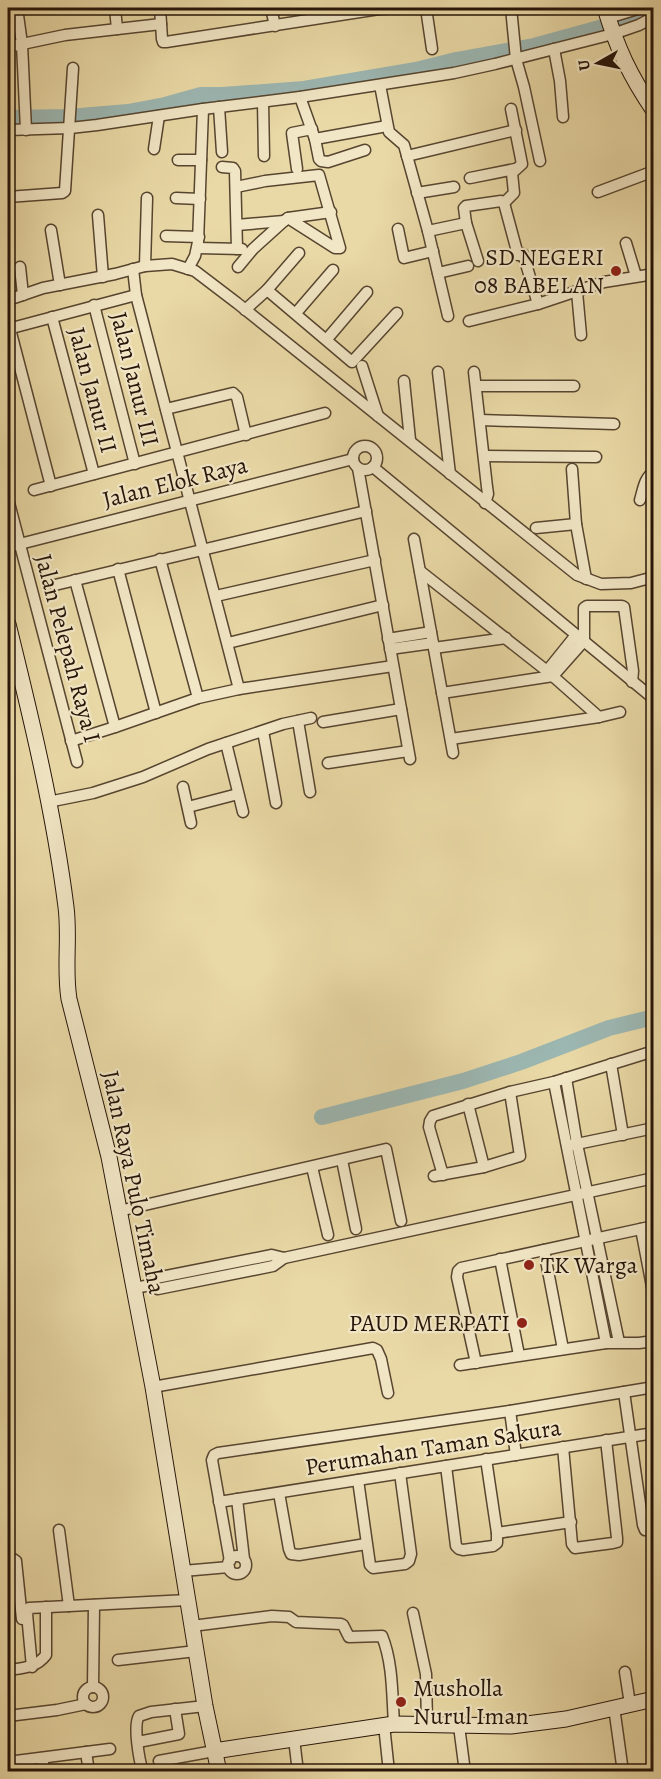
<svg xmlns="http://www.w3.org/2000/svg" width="661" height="1779" font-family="Alegreya,serif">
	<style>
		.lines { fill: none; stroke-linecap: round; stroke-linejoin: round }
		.river { stroke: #9cb7b2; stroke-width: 16 }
		.street-casing { stroke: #574530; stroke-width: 13 }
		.secondary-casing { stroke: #261409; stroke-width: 17 }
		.street { stroke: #f1e6c5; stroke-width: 10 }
		.secondary { stroke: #f1e6c5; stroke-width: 15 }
		.poi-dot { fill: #8f2418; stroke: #f1e6c5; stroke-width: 2 }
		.labels { text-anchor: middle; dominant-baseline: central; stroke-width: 4.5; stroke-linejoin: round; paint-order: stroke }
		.poi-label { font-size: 24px; fill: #261409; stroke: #f1e6c5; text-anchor: end }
		.street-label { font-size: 24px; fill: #261409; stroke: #f1e6c5 }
	</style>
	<rect width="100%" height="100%" fill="#e9d9a6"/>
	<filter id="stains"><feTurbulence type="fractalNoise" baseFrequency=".00333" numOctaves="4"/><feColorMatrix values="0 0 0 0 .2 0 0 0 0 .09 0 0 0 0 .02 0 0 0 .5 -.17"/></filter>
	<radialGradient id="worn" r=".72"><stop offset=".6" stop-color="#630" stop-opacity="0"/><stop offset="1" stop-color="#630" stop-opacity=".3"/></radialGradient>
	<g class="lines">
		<g class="river">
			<path d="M8 118 68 117 128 112 165 105 201 95H222L304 89 416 70 456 60 534 46 614 24 651 8"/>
			<path d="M322 1117 463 1081 521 1062 609 1028 654 1017"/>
		</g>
		<defs>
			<g id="street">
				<path d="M17 8 22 44 26 130"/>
				<path d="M115 8 117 29"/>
				<path d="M160 8 162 39 163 42H166L379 9 400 8"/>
				<path d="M271 8 275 26"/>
				<path d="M426 8 432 49"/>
				<path d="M511 8 516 59 524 87 540 161"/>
				<path d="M608 18 641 8"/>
				<path d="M8 47 65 35 161 24"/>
				<path d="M554 49 560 81 563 117"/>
				<path d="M380 85 389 132 404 145 428 231 466 223 464 208 466 206 501 201 504 203 518 255 523 254 538 304"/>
				<path d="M300 97 315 139 319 159 321 161 328 162 365 150"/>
				<path d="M263 102 264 156"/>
				<path d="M219 107 222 152"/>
				<path d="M8 130 70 128 97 125 203 109 300 97 454 73 495 64 613 34 639 25 654 17"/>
				<path d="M315 139 387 126"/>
				<path d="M154 149 159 116"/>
				<path d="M407 156 516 130"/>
				<path d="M178 160H201"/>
				<path d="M222 167 233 168 235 171 237 249"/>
				<path d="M297 169 292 133 312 129"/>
				<path d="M470 178 515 169"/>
				<path d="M236 187 265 181 319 175 340 248H335L288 218"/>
				<path d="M598 192 654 171"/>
				<path d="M417 193 454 187"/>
				<path d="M8 197 62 193 65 191 73 68"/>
				<path d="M176 198 200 199"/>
				<path d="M504 203 514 193 512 173 522 164 511 109"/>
				<path d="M98 215 103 277"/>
				<path d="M466 223 478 261"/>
				<path d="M237 225 284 221"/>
				<path d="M398 229 404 258 433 251"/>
				<path d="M51 230 60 285"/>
				<path d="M428 231 448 316"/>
				<path d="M166 236 199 237"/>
				<path d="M626 243 636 276"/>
				<path d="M198 248 242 249"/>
				<path d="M145 266 147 198"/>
				<path d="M20 267 23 295"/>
				<path d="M238 267 253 249 284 221 288 218 331 212"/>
				<path d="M133 269 136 295 239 689"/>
				<path d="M188 269 195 256 198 242 203 109"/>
				<path d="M438 273 468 266"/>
				<path d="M267 290 352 362 397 313"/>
				<path d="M577 292 581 335"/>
				<path d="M8 300 43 288 115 274 145 266 172 264 195 271 237 303 577 575 601 584 631 583 654 577"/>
				<path d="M94 305 135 464"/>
				<path d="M245 310 267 290 299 253"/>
				<path d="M296 313 333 270"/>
				<path d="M52 317 94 474"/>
				<path d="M469 321 538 304 604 282 654 274"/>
				<path d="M8 329 136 295"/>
				<path d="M10 329 51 486"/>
				<path d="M327 339 367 292"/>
				<path d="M362 366 378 416"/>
				<path d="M438 372 450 474"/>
				<path d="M474 372 487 487 488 494 485 503"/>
				<path d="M404 381 410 440"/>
				<path d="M476 386H574"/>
				<path d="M166 409 233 393 237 397 246 435"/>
				<path d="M480 420 614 424"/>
				<circle cx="365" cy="458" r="12"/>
				<path d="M484 456 596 457"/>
				<path d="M373 467 654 699"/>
				<path d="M358 468 410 759"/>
				<path d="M572 469 576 524 586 579"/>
				<path d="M34 490 325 413"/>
				<path d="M8 499 77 762"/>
				<path d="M640 500C643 491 644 477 654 472"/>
				<path d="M536 528 576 524"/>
				<path d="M414 539 453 753"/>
				<path d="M8 547 353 459"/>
				<path d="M160 559 198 698"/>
				<path d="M118 569 156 713"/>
				<path d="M420 571 547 671 599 717"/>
				<path d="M75 580 115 727"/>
				<path d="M55 585 366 511"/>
				<path d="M216 596 375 560"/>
				<path d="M388 639 431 632"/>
				<path d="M228 643 383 605"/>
				<path d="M434 648 506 638"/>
				<path d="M390 649 433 643"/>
				<path d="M547 671 576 635"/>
				<path d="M442 693 553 676 584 641V608L587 606H622L624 607 633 671 632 682"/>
				<path d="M298 721 310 792"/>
				<path d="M323 722 401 709"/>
				<path d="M263 731 276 803"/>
				<path d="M451 739 599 717 620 712"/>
				<path d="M71 741 115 727 198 698 239 689 393 666"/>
				<path d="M226 743 243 812"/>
				<path d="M328 763 408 751"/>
				<path d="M183 787 191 823"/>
				<path d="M48 802 93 793 143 777 208 749 283 724 311 718"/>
				<path d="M188 807 238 794"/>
				<path d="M611 1064 623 1135"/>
				<path d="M566 1078 577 1144 619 1342"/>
				<path d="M554 1082 606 1343"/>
				<path d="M468 1104 484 1167"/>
				<path d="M572 1145 654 1128"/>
				<path d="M342 1160 356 1229"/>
				<path d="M312 1167 328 1235"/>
				<path d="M443 1175 429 1127 430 1121 433 1116 510 1092 554 1082 654 1051"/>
				<path d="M434 1176 484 1167 520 1156 510 1092"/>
				<path d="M119 1211 386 1149 401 1221"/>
				<path d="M641 1229 654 1297"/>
				<path d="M544 1250 563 1349"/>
				<path d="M500 1259 519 1355"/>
				<path d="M151 1285 156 1278 272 1255 284 1258 654 1178"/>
				<path d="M134 1288 151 1285 158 1289 273 1266 284 1258"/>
				<path d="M476 1363 457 1277 458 1271 461 1268 654 1226"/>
				<path d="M460 1365 606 1343H639L654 1341"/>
				<path d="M153 1387 373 1348 377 1350 381 1359 388 1393"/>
				<path d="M624 1392 643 1525 645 1530 654 1531"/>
				<path d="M510 1411 516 1455"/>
				<path d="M563 1447 572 1544 575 1548 613 1543 617 1542V1538L606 1440"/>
				<path d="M446 1466 456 1546 459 1549 463 1550 493 1546 497 1543V1533L486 1459"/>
				<path d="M358 1480 370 1565 373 1568 405 1564 409 1561 411 1554 400 1473"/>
				<path d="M279 1493 289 1549 291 1554 299 1555 366 1544"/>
				<path d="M237 1499 244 1559"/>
				<path d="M219 1502 654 1433"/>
				<path d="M59 1530 69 1606"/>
				<path d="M497 1533 571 1522"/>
				<circle cx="237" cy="1565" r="9"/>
				<path d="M8 1558 13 1559 16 1561 22 1619"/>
				<path d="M230 1561 212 1460 214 1455 218 1453 510 1411 654 1387"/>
				<path d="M183 1571 229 1567"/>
				<path d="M413 1613 426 1674 427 1725"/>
				<path d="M192 1626 272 1616 289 1617 296 1622 341 1624 343 1625 349 1637 382 1636C393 1663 392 1695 394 1724"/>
				<path d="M118 1660 196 1651"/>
				<path d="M32 1667 27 1614 29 1608 188 1600"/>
				<path d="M8 1670C23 1668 36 1668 46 1655V1607"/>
				<path d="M625 1672 630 1704"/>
				<path d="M93 1687 94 1605"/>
				<circle cx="93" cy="1697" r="10"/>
				<path d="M614 1707 623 1772"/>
				<path d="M8 1716 57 1710 86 1704"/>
				<path d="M384 1725 389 1772"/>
				<path d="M459 1726 465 1772"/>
				<path d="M294 1739 298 1772"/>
				<path d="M138 1742 179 1734 175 1709"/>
				<path d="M86 1752 89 1772"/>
				<path d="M42 1758 45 1772"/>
				<path d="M159 1761 214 1751"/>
				<path d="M8 1762 110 1749"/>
				<path d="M143 1772C139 1760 133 1725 139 1716L151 1712 205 1706"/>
			</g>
			<g id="secondary">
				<path d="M605 8C617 48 630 76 654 111"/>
				<path d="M8 624C31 717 54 812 66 907 70 938 64 968 69 999L109 1157 134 1288 153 1387 205 1706 219 1772"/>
				<path d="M214 1751 394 1724 511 1726 566 1719 654 1699"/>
			</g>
		</defs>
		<use href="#street" class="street-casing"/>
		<use href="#secondary" class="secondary-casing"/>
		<use href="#street" class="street"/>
		<use href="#secondary" class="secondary"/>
	</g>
	<g class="poi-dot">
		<circle cx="616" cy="271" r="6"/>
		<circle cx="529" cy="1265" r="6"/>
		<circle cx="522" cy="1323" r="6"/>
		<circle cx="401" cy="1702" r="6"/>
	</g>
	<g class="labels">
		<g class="poi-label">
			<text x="604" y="257">SD NEGERI<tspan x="604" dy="28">08 BABELAN</tspan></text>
			<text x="541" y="1265" text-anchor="start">TK Warga</text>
			<text x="510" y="1323">PAUD MERPATI</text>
			<text x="413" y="1688" text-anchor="start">Musholla<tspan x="413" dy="28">Nurul Iman</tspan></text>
		</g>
		<g class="street-label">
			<text transform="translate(135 379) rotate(76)">Jalan Janur III</text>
			<text transform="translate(93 390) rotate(75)">Jalan Janur II</text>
			<text transform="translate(175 482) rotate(-14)">Jalan Elok Raya</text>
			<text transform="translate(68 648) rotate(75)">Jalan Pelepah Raya I</text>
			<text transform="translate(134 1182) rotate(78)">Jalan Raya Pulo Timaha</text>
			<text transform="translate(433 1447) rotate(-9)">Perumahan Taman Sakura</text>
		</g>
	</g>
	<rect width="661" height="1779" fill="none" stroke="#e9d9a6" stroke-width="30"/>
	<rect x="9" y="9" width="643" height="1761" fill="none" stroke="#261409" stroke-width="3"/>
	<rect x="15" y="15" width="631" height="1749" fill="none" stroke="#261409" stroke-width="1.5"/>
	<g transform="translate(598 63) rotate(261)" stroke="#f1e6c5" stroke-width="4.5" paint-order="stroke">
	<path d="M0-4.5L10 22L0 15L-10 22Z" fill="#261409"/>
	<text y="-9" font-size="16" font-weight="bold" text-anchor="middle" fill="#261409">U</text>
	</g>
	<rect width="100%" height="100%" filter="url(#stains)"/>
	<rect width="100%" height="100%" fill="url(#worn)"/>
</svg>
